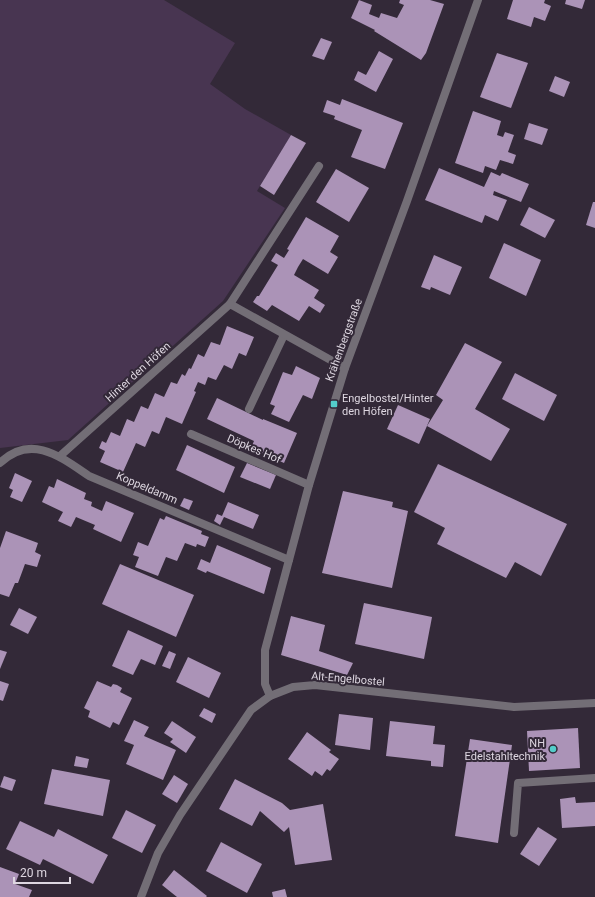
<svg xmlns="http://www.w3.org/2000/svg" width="595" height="897" font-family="Roboto,sans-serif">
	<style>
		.green { fill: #483551 }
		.building { fill: #ab93b7 }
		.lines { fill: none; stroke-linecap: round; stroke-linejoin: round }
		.service { stroke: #736e76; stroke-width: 8 }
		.minor { stroke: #736e76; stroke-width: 8 }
		.tertiary { stroke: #736e76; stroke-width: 8 }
		.poi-dot { fill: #53cdca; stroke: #332938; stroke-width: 1.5 }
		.labels { text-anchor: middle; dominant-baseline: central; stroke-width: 4; stroke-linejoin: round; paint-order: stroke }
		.street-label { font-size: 11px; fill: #ded7e1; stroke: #332938 }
		.poi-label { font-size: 11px; fill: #ded7e1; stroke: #332938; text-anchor: start }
	</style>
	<rect width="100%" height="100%" fill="#332938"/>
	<path class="green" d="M0 0H164L235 43 210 84 245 109 291 135 257 191 285 208 223 301 68 440 0 448Z"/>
	<g class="building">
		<path d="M359 0 372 5 369 14 379 18 381 13 397 18 404 5 399 3 400 0H430L444 4 426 53 421 60 374 31 375 30 351 18Z"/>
		<path d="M513 0H545L544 3 551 6 545 21 534 17 531 27 507 19Z"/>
		<path d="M566 0H585L582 9 565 4Z"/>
		<path d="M321 38 332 42 324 60 312 56Z"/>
		<path d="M379 51 393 59 376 92 354 80 358 71 366 75Z"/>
		<path d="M497 53 528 63 511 108 480 97Z"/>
		<path d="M555 76 570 82 564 97 549 91Z"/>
		<path d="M342 99 403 123 385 169 351 157 362 130 334 119 335 116 323 112 327 100 340 105Z"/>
		<path d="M473 111 501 121 497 135 503 137 505 132 514 135 508 152 516 155 513 164 500 160 496 170 485 166 483 173 455 163Z"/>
		<path d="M529 123 548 129 542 145 524 139Z"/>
		<path d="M291 135 306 143 274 195 260 186Z"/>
		<path d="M439 168 484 187 491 172 500 176 502 173 529 184 521 202 494 191 493 195 507 200 498 221 485 215 482 223 425 200Z"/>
		<path d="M336 169 369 188 349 222 316 202Z"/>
		<path d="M593 202H595V228L586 225Z"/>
		<path d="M529 207 555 220 545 238 520 225Z"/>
		<path d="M306 217 339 236 330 252 338 257 328 274 303 259 298 267 294 275 319 290 314 298 325 305 320 313 309 306 299 321 272 305 267 311 253 302 257 296H259L278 265 271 261 276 253 284 258 289 250 287 249Z"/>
		<path d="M504 243 541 260 526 296 489 278Z"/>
		<path d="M434 255 462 267 450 295 431 287 430 290 421 287Z"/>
		<path d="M227 326 254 337 246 356 239 353 232 369 224 365 216 380 208 377 205 385 198 382 194 391 196 392 182 424 166 417 159 434 152 431 145 447 136 443 123 472 100 462 105 451 99 448 102 441 106 443 111 432 120 436 127 419 134 422 141 406 148 409 155 393 164 397 171 382 177 384 182 374 185 376 189 368 191 369 198 354 204 357 211 342 220 345Z"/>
		<path d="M465 343 502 362 475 409 510 429 491 461 427 426 443 400 436 395Z"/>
		<path d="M296 366 320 378 312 399 303 395 289 422 271 414 275 406 270 404 283 372 292 375Z"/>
		<path d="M515 373 557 395 544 421 502 399Z"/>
		<path d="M217 398 263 420V419L297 433 284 463 251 448 254 441 207 419Z"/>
		<path d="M398 405 430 419 419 444 387 429Z"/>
		<path d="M187 445 235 467 224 493 176 470Z"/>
		<path d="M247 463 276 475 270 489 240 477Z"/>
		<path d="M438 464 567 524 541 576 515 562 506 578 437 544 445 528 414 512Z"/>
		<path d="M15 473 32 481 22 502 10 497 13 490 9 488Z"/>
		<path d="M57 479 86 493 84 499 92 502 91 506 102 511 106 501 134 513 121 542 93 529 95 525 76 517 71 527 58 521 63 512 42 502 49 486 54 488Z"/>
		<path d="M343 491 393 502 392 507 408 511 392 588 322 573Z"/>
		<path d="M184 498 193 501 189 510 180 506Z"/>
		<path d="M228 502 259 515 253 529 224 517 220 525 214 521 217 514 222 516Z"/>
		<path d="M166 516 202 531 201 534 209 537 205 547 197 544 196 547 185 543 177 561 166 557 158 576 135 567 139 557 133 555 138 542 148 546 160 518 164 520Z"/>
		<path d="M6 531 38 543 35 552 41 555 37 567 25 564 18 583H15L9 597 0 594V548Z"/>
		<path d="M217 545 271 568 264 594 207 571 206 573 197 569 201 559 210 563Z"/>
		<path d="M120 564 194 595 176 637 102 604Z"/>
		<path d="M364 603 432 617 424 659 355 644Z"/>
		<path d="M19 608 37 617 28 634 10 625Z"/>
		<path d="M291 616 325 625 319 651 353 663 347 675 281 655Z"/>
		<path d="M128 630 163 646 155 665 141 659 133 675 112 666Z"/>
		<path d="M0 650 7 652 0 669Z"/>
		<path d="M169 651 176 654 170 669 162 666Z"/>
		<path d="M188 657 221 673 209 698 176 682Z"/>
		<path d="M0 681 9 684 3 701 0 700Z"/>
		<path d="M97 681 111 687 113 684 117 685 122 688 120 692 132 698 119 725 113 722 110 728 88 717 90 711 84 708Z"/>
		<path d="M204 708 216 714 212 723 199 716Z"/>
		<path d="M339 714 373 718 370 750 335 745Z"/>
		<path d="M134 720 149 727 144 736 176 750 163 780 126 764 134 745 124 741Z"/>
		<path d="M172 721 196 737 186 753 170 742 173 739 164 733Z"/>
		<path d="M390 721 435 726 433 744 445 745 443 767 431 766V761L386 756Z"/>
		<path d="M578 728 580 768 529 771 527 731Z"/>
		<path d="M307 732 331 750 329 752 339 759 330 771 327 769 322 776 315 771 312 776 288 759Z"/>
		<path d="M470 739 512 745 498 843 455 836Z"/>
		<path d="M76 756 89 759 87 768 74 766Z"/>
		<path d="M52 769 110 780 103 816 44 804Z"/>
		<path d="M174 775 188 784 177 803 162 794Z"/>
		<path d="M4 776 16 780 12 791 0 787Z"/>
		<path d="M235 779 282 803 290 810 323 804 332 860 295 865 289 827 284 832 260 811 252 826 219 809Z"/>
		<path d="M575 797 576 803 595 802V826L562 828 560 799Z"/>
		<path d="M126 810 156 825 142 853 112 838Z"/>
		<path d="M20 821 54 837 58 829 108 855 93 884 43 859 40 865 6 849Z"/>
		<path d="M538 827 557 839 539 866 520 854Z"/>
		<path d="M221 842 262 864 247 893 206 871Z"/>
		<path d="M0 867 19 874 15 884 32 890 29 897H0Z"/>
		<path d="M174 870 207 896 206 897H177L162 885Z"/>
		<path d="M285 889 287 897H273L272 892Z"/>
	</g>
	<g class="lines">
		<g class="service">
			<path d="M191 434 309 485"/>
			<path d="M514 833 518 783 595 778"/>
		</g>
		<g class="minor">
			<path d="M230 304 319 166"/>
			<path d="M249 409 284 335"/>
			<path d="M60 456 230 304 345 368"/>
			<path d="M0 463C31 433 61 457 89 476L289 560"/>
			<path d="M270 696 265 684V650L309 485 345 368 407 201 478 0"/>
		</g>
		<path class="tertiary" d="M141 897 158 853 180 815 251 710 270 696 293 687 315 685 514 707 595 703"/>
	</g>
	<g class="poi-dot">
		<rect x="330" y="400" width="8" height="8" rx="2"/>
		<circle cx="553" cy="749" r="4"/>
	</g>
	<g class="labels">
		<g class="street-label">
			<text transform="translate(344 340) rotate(-70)">Krähenbergstraße</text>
			<text transform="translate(138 372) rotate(-42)">Hinter den Höfen</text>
			<text transform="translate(254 449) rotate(23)">Döpkes Hof</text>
			<text transform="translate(147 488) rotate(23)">Koppeldamm</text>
			<text transform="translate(348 679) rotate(5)">Alt-Engelbostel</text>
		</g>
		<g class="poi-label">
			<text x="342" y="398">Engelbostel/Hinter<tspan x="342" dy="13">den Höfen</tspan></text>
			<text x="545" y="743" text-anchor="end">NH<tspan x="545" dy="13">Edelstahltechnik</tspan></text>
		</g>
	</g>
	<path d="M14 877v6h56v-6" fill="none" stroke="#ded7e1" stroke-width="2"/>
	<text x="20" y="877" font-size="12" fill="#ded7e1" stroke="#332938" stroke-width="3" paint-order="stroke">20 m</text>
</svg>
